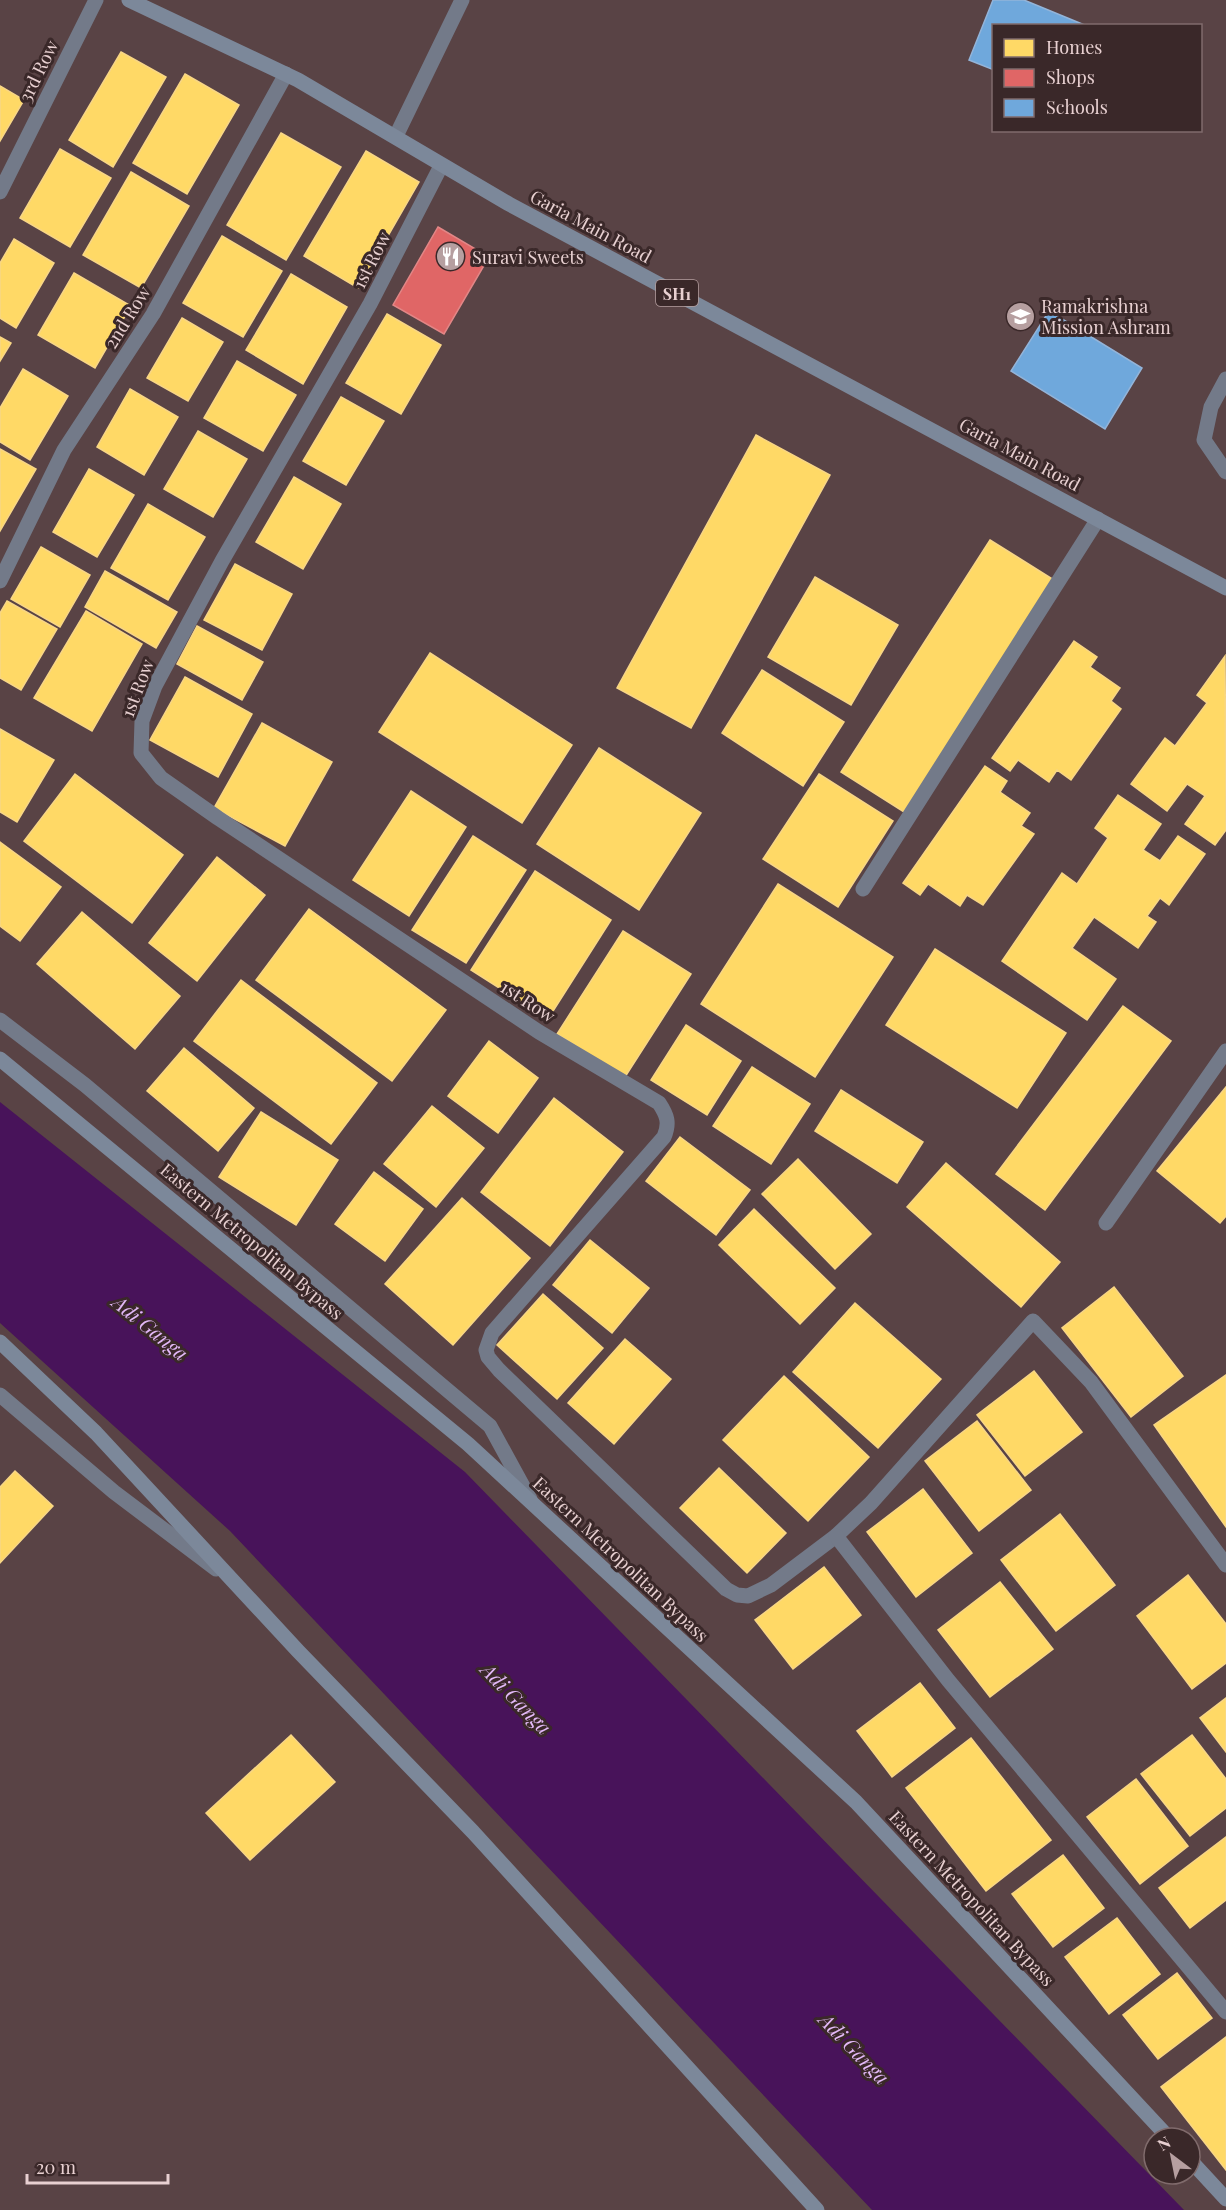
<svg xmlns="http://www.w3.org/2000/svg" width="1226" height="2210" font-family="'Playfair Display',serif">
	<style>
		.water { fill: #48135a }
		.homes { fill: #ffd966; stroke: #f8d686; stroke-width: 1.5 }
		.shops { fill: #e06666; stroke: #e28686; stroke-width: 1.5 }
		.schools { fill: #6fa8dc; stroke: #93b4d9; stroke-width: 1.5 }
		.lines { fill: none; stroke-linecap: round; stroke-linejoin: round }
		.service { stroke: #737a89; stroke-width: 15 }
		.minor { stroke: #737a89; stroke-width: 15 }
		.primary { stroke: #7c889a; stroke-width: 15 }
		.labels { text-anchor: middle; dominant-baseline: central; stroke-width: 6; stroke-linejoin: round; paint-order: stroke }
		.shield { fill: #3a2829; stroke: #b49e9f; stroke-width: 1.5 }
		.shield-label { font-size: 16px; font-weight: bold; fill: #e8d0d1 }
		.street-label { font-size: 18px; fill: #e8d0d1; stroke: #3a2829 }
		.poi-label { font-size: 18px; fill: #e8d0d1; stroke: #3a2829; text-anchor: start }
		.water-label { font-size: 20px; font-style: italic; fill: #e2b8f7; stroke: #3a2829 }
	</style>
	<rect width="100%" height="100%" fill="#594345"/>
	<path class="water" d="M0 1102 465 1472 1184 2210H872L230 1531 0 1323Z"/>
	<g class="homes">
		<path d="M121 52 166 77 113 167 69 140Z"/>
		<path d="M185 74 239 105 187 194 133 163Z"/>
		<path d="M0 86 24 100 0 141Z"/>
		<path d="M281 133 341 167 286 260 227 225Z"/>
		<path d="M60 149 111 178 70 247 20 218Z"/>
		<path d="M366 151 419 182 358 288 304 256Z"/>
		<path d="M131 172 189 206 141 288 83 255Z"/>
		<path d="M222 236 282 271 243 337 183 303Z"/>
		<path d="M14 239 54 263 16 328 0 318V263Z"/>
		<path d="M74 273 131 306 95 368 38 335Z"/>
		<path d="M291 274 347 307 303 384 246 350Z"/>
		<path d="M387 314 441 345 401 414 346 383Z"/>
		<path d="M182 318 223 342 188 401 147 378Z"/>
		<path d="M0 337 11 343 0 361Z"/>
		<path d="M237 361 296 395 263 451 204 418Z"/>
		<path d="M23 369 68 396 30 460 0 442V408Z"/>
		<path d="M130 389 178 417 144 475 97 447Z"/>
		<path d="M341 397 384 421 346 485 303 461Z"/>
		<path d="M198 431 247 459 213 517 164 489Z"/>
		<path d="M756 435 830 475 691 728 617 688Z"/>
		<path d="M0 449 36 469 0 531Z"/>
		<path d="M89 469 134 495 97 557 53 532Z"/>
		<path d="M294 477 341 504 303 569 256 542Z"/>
		<path d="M148 504 205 537 168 600 111 568Z"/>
		<path d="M990 540 1054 580 904 812 841 772Z"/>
		<path d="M41 547 90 575 60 627 11 599Z"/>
		<path d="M235 564 292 594 262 650 204 620Z"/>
		<path d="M105 571 177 612 156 648 85 607Z"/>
		<path d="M815 577 898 625 851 705 768 657Z"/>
		<path d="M7 601 57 629 21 690 0 678V613Z"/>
		<path d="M86 611 142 644 92 731 34 698Z"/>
		<path d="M197 626 263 662 242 700 177 664Z"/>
		<path d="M1074 641 1097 657 1090 667 1120 688 1111 701 1121 709 1071 780 1057 770 1049 782 1018 760 1010 771 992 758Z"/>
		<path d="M430 653 572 745 522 823 379 732Z"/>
		<path d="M1225 656 1226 830 1215 845 1185 824 1205 796 1187 784 1167 811 1131 784 1165 738 1175 746 1207 703 1197 695Z"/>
		<path d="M762 670 844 722 803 786 722 733Z"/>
		<path d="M185 677 252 714 218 777 150 740Z"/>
		<path d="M262 723 332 762 285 846 214 808Z"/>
		<path d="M0 729 54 760 17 822 0 812Z"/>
		<path d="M599 748 701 813 639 910 537 844Z"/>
		<path d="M985 766 1007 781 1000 792 1030 813 1021 826 1034 834 983 905 967 895 960 906 928 884 920 895 903 883Z"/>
		<path d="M75 774 183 855 132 923 24 841Z"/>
		<path d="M819 774 893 821 838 907 763 859Z"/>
		<path d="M411 791 466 827 409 916 353 880Z"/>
		<path d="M1118 795 1161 824 1143 850 1160 861 1178 836 1205 854 1169 905 1160 898 1147 916 1156 922 1138 948 1094 917 1072 948 1116 979 1087 1020 1002 961 1062 873 1077 884 1108 838 1095 828Z"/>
		<path d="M473 836 526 870 466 963 412 930Z"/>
		<path d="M0 842 61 887 20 941 0 926Z"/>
		<path d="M217 857 265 895 197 981 149 943Z"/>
		<path d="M535 871 611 920 548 1019 471 970Z"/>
		<path d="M778 884 893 957 815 1077 701 1004Z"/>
		<path d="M309 909 446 1010 392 1081 256 980Z"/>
		<path d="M82 912 180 996 135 1049 37 964Z"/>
		<path d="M623 931 691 974 625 1077 557 1034Z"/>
		<path d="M935 949 1066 1033 1017 1108 886 1025Z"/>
		<path d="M241 980 377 1083 331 1144 194 1041Z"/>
		<path d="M1123 1006 1171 1041 1045 1210 996 1174Z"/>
		<path d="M686 1025 741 1061 707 1115 651 1080Z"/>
		<path d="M489 1041 538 1078 498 1133 448 1096Z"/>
		<path d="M184 1048 254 1108 218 1151 147 1091Z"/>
		<path d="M752 1067 810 1104 771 1164 713 1126Z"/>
		<path d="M1226 1087V1216L1220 1223 1157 1171Z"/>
		<path d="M841 1090 923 1142 897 1183 815 1131Z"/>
		<path d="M554 1098 623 1152 550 1246 481 1192Z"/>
		<path d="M432 1106 484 1148 436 1207 384 1164Z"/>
		<path d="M261 1112 338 1160 296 1225 219 1177Z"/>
		<path d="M680 1137 750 1190 716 1235 646 1181Z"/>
		<path d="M798 1159 871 1234 835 1269 762 1194Z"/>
		<path d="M946 1163 1060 1262 1021 1307 907 1207Z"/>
		<path d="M374 1172 423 1209 385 1261 335 1224Z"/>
		<path d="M462 1198 530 1258 453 1345 385 1284Z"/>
		<path d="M754 1209 835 1288 800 1324 719 1245Z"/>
		<path d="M590 1240 649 1288 612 1333 553 1285Z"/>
		<path d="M1114 1287 1183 1376 1131 1417 1062 1328Z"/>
		<path d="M543 1294 603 1348 557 1399 497 1345Z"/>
		<path d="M855 1303 941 1379 878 1448 793 1372Z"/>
		<path d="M625 1339 671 1379 614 1444 568 1403Z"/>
		<path d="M1034 1371 1082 1432 1025 1476 977 1415Z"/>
		<path d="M1226 1375V1527L1154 1425Z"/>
		<path d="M784 1376 869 1457 808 1521 723 1440Z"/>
		<path d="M977 1421 1031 1490 979 1531 925 1461Z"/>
		<path d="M719 1468 786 1533 747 1573 680 1508Z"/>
		<path d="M15 1471 53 1506 0 1563V1487Z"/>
		<path d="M923 1489 972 1553 916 1597 867 1532Z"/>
		<path d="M1060 1514 1115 1585 1056 1631 1001 1560Z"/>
		<path d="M824 1567 861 1615 793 1669 755 1620Z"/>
		<path d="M1188 1575 1226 1624V1663L1192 1689 1137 1616Z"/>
		<path d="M1000 1582 1053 1649 990 1697 938 1630Z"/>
		<path d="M920 1683 955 1728 892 1777 857 1731Z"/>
		<path d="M1226 1698V1752L1200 1718Z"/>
		<path d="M291 1735 335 1782 250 1860 206 1813Z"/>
		<path d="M1192 1735 1226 1779V1808L1190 1836 1141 1774Z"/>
		<path d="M971 1738 1051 1840 986 1891 906 1788Z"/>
		<path d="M1136 1779 1188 1846 1140 1884 1087 1817Z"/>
		<path d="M1226 1837V1900L1190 1928 1159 1888Z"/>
		<path d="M1063 1855 1104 1908 1053 1947 1012 1894Z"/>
		<path d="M1117 1918 1160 1974 1109 2014 1065 1957Z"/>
		<path d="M1177 1973 1212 2018 1158 2059 1123 2015Z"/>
		<path d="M1226 2037V2170L1161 2087Z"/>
	</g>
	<path class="shops" d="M438 227 489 257 444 334 393 305Z"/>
	<g class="schools">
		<path d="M993 0H1024L1087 26H994V70L969 60Z"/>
		<path d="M1049 311 1142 368 1105 429 1011 371Z"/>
	</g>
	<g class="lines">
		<g class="service">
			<path d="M396 136 462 0"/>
			<path d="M1226 379 1211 407 1204 440 1226 472"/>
			<path d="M863 889 1098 519"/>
		</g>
		<g class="minor">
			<path d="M441 166 370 304 222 561 155 686 142 721 141 753 161 778 218 818 539 1032 659 1103C667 1115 670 1123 664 1137L492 1333 486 1350 488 1357 499 1370 726 1589 737 1595 748 1596 771 1585 836 1536 871 1503 1033 1321 1091 1382 1226 1565"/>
			<path d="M0 192 96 0"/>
			<path d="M0 581 64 450 153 314 286 74"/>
			<path d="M0 1020 85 1085 490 1426 530 1499"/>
			<path d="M1106 1223 1226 1051"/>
			<path d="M0 1395 114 1492 216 1569"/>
			<path d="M836 1536 948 1680 1226 2012"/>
		</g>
		<g class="primary">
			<path d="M129 0 298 80 509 204 1226 588"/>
			<path d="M0 1059 468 1444 856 1802 1169 2138"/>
			<path d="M0 1342 96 1433 298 1651 473 1832 817 2210"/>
			<path d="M1190 2160 1226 2199"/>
		</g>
	</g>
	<defs>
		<symbol id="restaurant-disc" viewBox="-11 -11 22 22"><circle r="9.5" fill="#b69fa0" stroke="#3a2829"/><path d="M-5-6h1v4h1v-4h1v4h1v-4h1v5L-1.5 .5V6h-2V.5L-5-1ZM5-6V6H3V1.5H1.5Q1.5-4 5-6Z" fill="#fff"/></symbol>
		<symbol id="school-disc" viewBox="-11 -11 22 22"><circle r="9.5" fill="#b69fa0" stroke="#3a2829"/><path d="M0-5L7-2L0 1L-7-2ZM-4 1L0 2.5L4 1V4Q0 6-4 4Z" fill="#fff"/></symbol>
	</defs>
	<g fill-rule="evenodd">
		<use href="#restaurant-disc" x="434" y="240" width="33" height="33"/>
		<use href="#school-disc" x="1004" y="300" width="33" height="33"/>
	</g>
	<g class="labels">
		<rect class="shield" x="656" y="280" width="42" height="26" rx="4.5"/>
		<g class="shield-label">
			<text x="677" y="293">SH1</text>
		</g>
		<g class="street-label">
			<text transform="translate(38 71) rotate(-64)">3rd Row</text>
			<text transform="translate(591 226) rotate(28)">Garia Main Road</text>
			<text transform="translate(371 260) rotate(-63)">1st Row</text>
			<text transform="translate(127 317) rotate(-58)">2nd Row</text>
			<text transform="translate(1020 454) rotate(28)">Garia Main Road</text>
			<text transform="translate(137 688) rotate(-69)">1st Row</text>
			<text transform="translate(528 1001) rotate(33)">1st Row</text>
			<text transform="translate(252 1241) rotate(40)">Eastern Metropolitan Bypass</text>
			<text transform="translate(621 1559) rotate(43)">Eastern Metropolitan Bypass</text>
			<text transform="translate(972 1898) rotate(47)">Eastern Metropolitan Bypass</text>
		</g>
		<g class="poi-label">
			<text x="472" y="257">Suravi Sweets</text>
			<text x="1041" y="306">Ramakrishna<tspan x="1041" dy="21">Mission Ashram</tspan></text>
		</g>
		<g class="water-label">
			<text transform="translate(151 1327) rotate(39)">Adi Ganga</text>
			<text transform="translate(517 1698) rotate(46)">Adi Ganga</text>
			<text transform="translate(855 2048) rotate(46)">Adi Ganga</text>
		</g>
	</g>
	<rect x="992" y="24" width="210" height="108" fill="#3a2829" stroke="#806b6c" stroke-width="1.5"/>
	<rect x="1004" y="39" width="30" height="18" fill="#ffd966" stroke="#806b6c" stroke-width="1.5"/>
	<text x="1046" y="54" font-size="18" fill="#e8d0d1">Homes</text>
	<rect x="1004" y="69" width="30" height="18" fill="#e06666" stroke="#806b6c" stroke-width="1.5"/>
	<text x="1046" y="84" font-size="18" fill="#e8d0d1">Shops</text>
	<rect x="1004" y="99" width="30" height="18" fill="#6fa8dc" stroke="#806b6c" stroke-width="1.5"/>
	<text x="1046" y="114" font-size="18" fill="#e8d0d1">Schools</text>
	<g transform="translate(1172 2156) rotate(328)"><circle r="28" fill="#3a2829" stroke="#806b6c" stroke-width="1.5"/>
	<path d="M0-4.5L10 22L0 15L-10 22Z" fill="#b69fa0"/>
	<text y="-9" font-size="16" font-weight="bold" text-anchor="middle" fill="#e8d0d1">N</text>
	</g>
	<path d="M27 2174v9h141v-9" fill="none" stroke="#e8d0d1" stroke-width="3"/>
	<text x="36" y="2174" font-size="18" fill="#e8d0d1" stroke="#3a2829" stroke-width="4.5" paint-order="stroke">20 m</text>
</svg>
